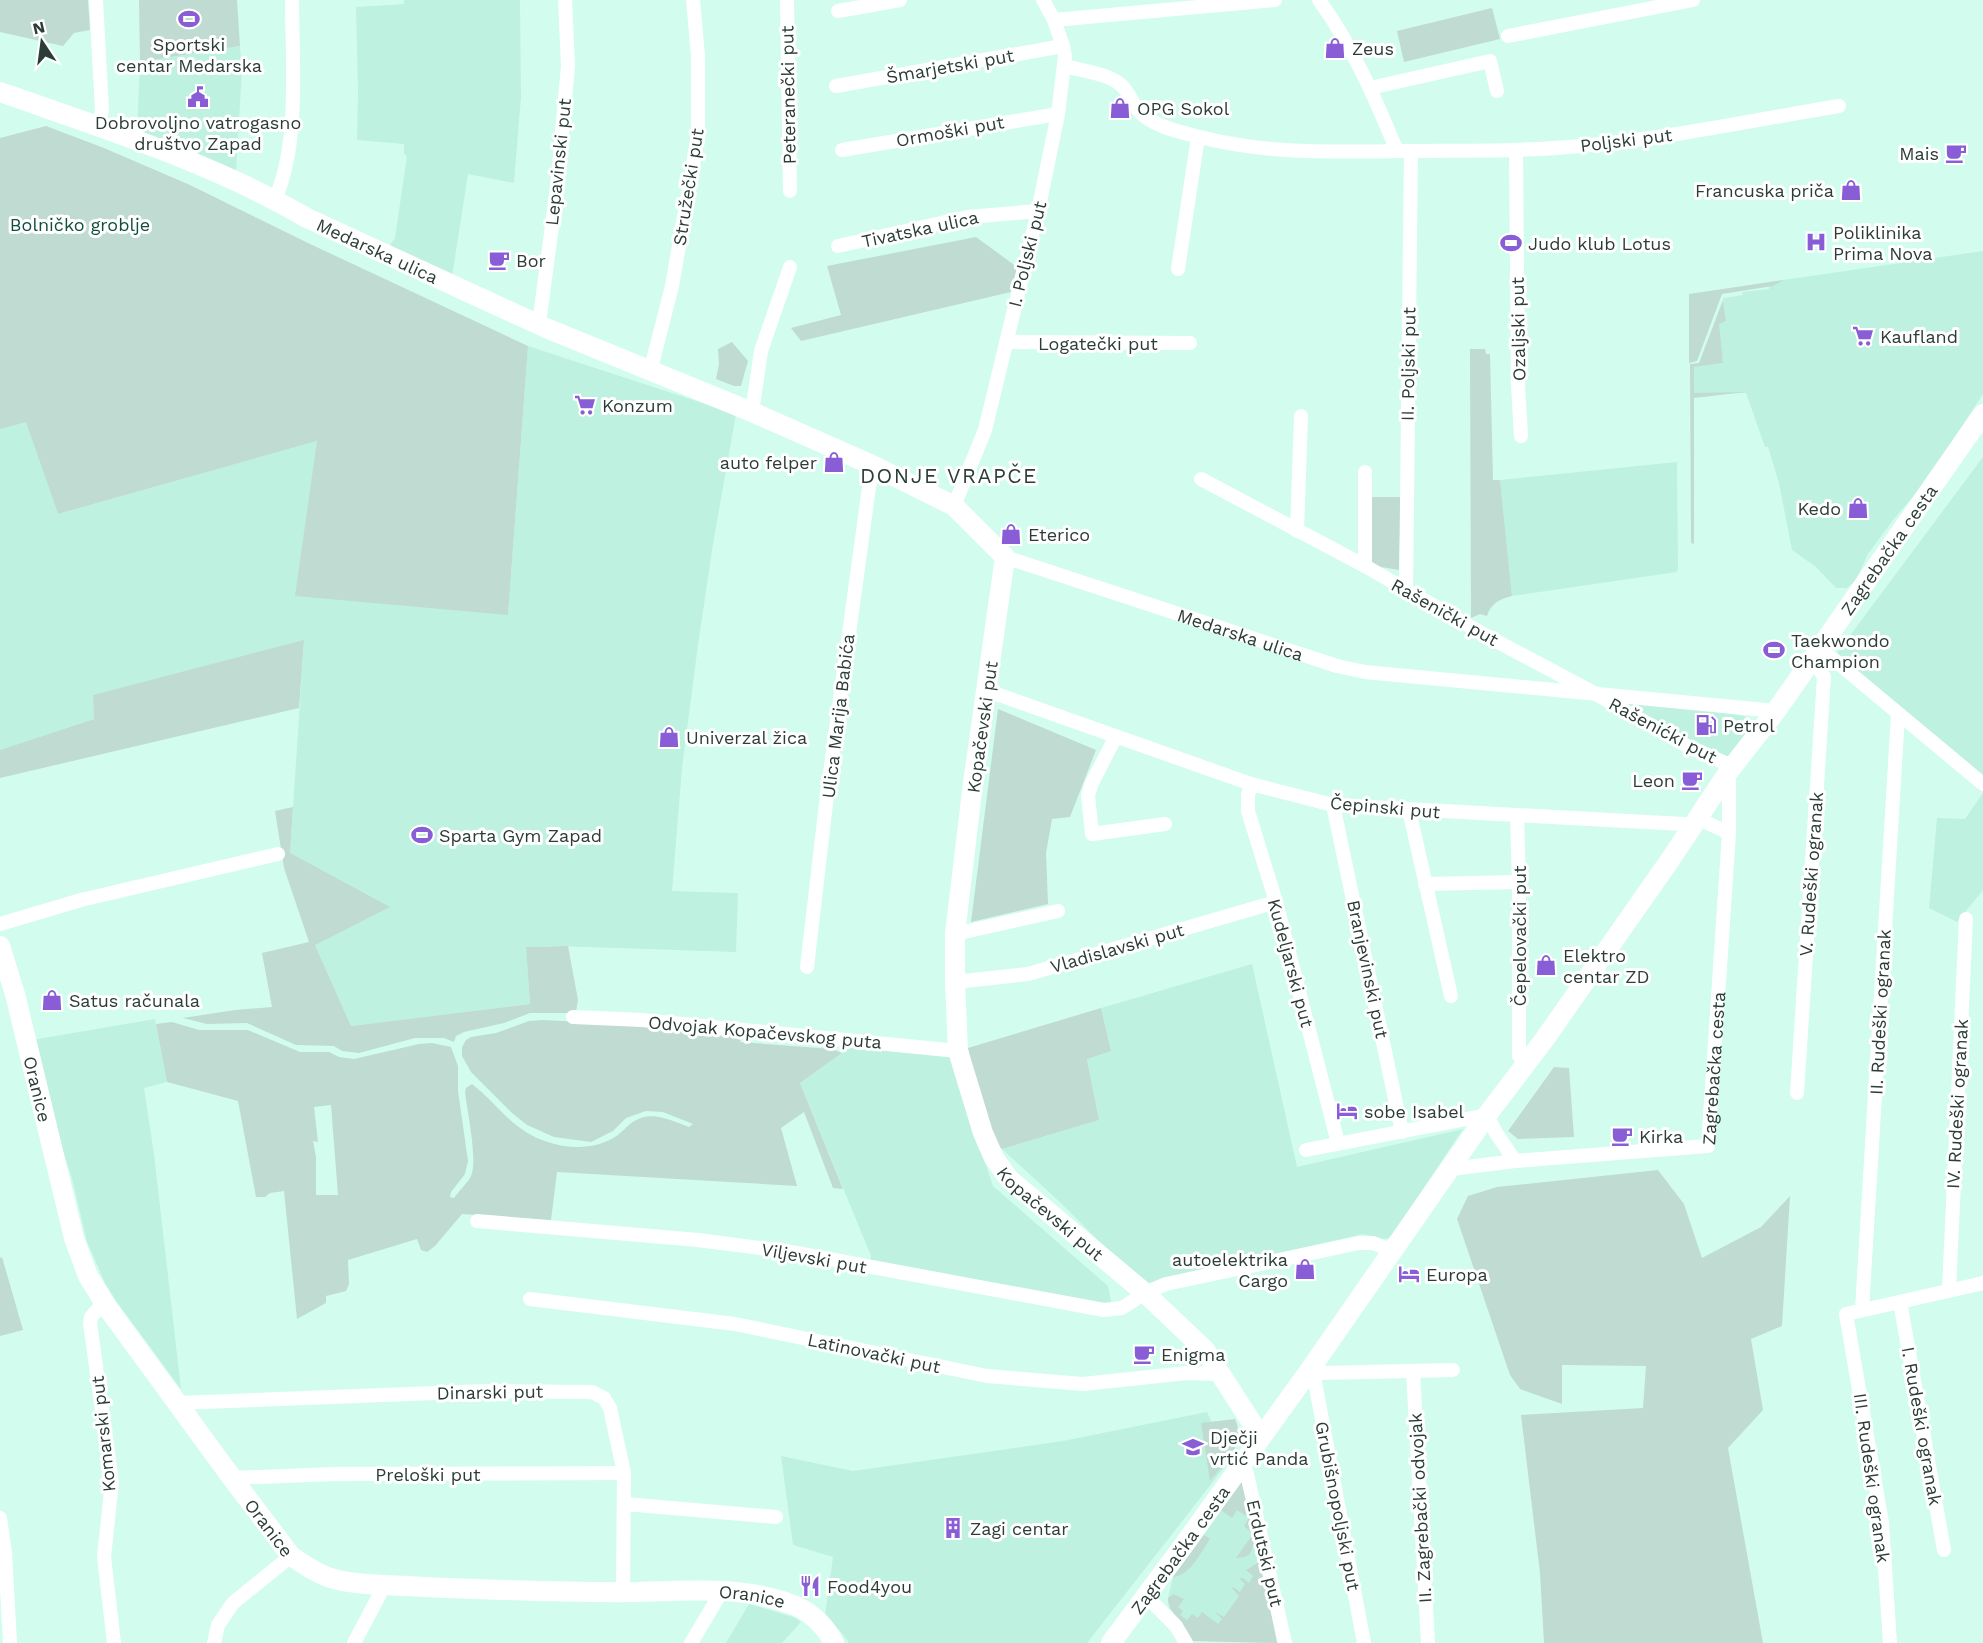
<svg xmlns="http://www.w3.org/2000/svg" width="1983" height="1643" font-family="'Work Sans',sans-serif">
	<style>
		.built { fill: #bef1e0 }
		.green { fill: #c0dbd1; fill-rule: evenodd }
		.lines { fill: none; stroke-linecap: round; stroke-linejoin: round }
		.street { stroke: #fff; stroke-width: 14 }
		.secondary { stroke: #fff; stroke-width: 20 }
		.labels { text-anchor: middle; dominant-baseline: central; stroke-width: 6; stroke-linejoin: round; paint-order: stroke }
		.poi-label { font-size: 18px; fill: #2c3d38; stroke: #fff; text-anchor: start }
		.street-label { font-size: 18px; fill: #2c3d38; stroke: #fff }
		.park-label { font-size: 18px; fill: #114e3f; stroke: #fff }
		.quarter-label { font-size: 21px; letter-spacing: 1.5px; fill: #2c3d38; stroke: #fff }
	</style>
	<rect width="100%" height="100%" fill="#d2fdee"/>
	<g class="built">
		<path d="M404 0H520L521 97 514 183 468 174 452 277 389 247 395 238 407 156 404 154V144L357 140 358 91 356 7 404 4Z"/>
		<path d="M240 46 242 70 236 171 137 131 140 62Z"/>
		<path d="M1983 251V394L1923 485 1893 520 1868 554 1856 580 1847 588H1836L1816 567 1792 550 1779 483 1768 447H1765L1746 393 1694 394 1693 367 1723 363 1718 324 1726 321 1723 298 1743 295 1742 292 1769 289V282Z"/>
		<path d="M528 346 736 414 713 544 698 645 682 768 672 891 738 893 736 952 555 946 526 947 530 1004 351 1026 315 945 290 853 304 641 93 695 94 719 0 750V429L26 421 58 514 317 441 508 615Z"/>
		<path d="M1983 457V783L1837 653Z"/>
		<path d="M1677 462 1678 568 1677 572 1512 596 1500 480Z"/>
		<path d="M1628 699 1744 716 1750 723 1751 728 1729 756H1721L1628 707 1625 702Z"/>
		<path d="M1983 793V890L1957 922 1929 908 1937 818 1965 819Z"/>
		<path d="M1252 964 1297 1167 1463 1129 1391 1237 1384 1239 1363 1234 1145 1284 1139 1282 1062 1204 1002 1149 1099 1120 1087 1058 1111 1051 1101 1008Z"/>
		<path d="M155 1019 167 1082 144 1088 154 1154 181 1389 117 1302 105 1283 92 1253 87 1242 72 1178 26 1041Z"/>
		<path d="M852 1046 949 1054 993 1186 1108 1286 1112 1306 870 1268 871 1256 800 1083Z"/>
		<path d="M1207 1412 1230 1460 1087 1643H849L841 1632 825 1615 833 1557 793 1545 781 1456 853 1471 1063 1441Z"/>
		<path d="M1242 1482 1263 1566 1221 1628 1192 1641 1188 1631 1169 1608 1168 1598 1173 1577Z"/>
		<path d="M749 1604 796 1618 801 1622 782 1643H726Z"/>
	</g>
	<g class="green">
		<path d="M0 0H88L90 30 74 33 63 46 0 32Z"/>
		<path d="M139 0H237L240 46 140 62Z"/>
		<path d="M1492 8 1500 39 1404 62 1397 31Z"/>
		<path d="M46 126 104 148 190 185 308 243 528 346 508 615 295 596 317 441 58 514 26 422 0 429V138Z"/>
		<path d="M976 237 1017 267 1011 292 801 341 791 328 841 315 827 266Z"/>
		<path d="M1784 280 1773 286 1722 294 1697 361 1689 363V294Z"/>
		<path d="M1723 300 1726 321 1719 324 1723 363 1694 367V393L1746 392 1694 398V544L1691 543 1690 364 1699 363Z"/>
		<path d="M732 342 748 361 741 386H734L716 379 719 364 718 349Z"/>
		<path d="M1470 349H1485L1486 354H1490L1493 480H1500L1512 596C1500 599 1491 603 1487 616L1480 614 1471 618Z"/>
		<path d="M1370 497H1401L1399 570 1375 566 1372 562Z"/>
		<path d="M304 640 299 708 0 778V750L94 719 93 695Z"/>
		<path d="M998 709 1096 750 1070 817 1052 819 1046 853 1048 904 971 922Z"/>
		<path d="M293 807 290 853 390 907 315 945 351 1026 530 1004 526 947 568 946 578 1000 576 1012 571 1013H530L504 1023 464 1032 456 1036 454 1042 444 1038H415L359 1053 342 1051 334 1046 296 1045 247 1023 207 1024 183 1018 235 1010 272 1007 262 953 309 942 284 868 275 811Z"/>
		<path d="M1101 1008 1111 1051 1087 1059 1099 1120 1002 1149C984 1136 973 1071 968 1048Z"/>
		<path d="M543 1020 602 1023 690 1031 691 1036H741L740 1042 832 1049 842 1053 800 1083 843 1189 833 1188 804 1112 781 1128 797 1186 557 1172 551 1220 462 1214 435 1246 427 1252 421 1250 417 1239 348 1260 349 1284 346 1291 326 1296V1303L297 1319 284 1191 270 1193 265 1197H256L238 1101 167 1082 156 1024 172 1022 199 1030H248L300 1052H329L339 1057 354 1059 419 1044 432 1043 451 1047 458 1066V1091L468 1161 465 1174 451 1192 450 1197 454 1198C458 1192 469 1181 471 1176 478 1160 467 1110 465 1092L466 1088 472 1084C493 1100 507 1122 531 1135 558 1149 592 1153 618 1135 628 1127 630 1121 644 1117 659 1114 675 1122 689 1127L693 1124 663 1112 646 1111 626 1118 613 1131 591 1142 554 1137 527 1125 512 1113 471 1072 462 1056V1047L466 1040 471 1037 496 1033 529 1021ZM331 1105 338 1195H316V1157L313 1141 318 1142 314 1107Z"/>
		<path d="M1554 1067 1569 1068 1574 1137 1518 1139 1508 1131Z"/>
		<path d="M1658 1170 1684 1204 1702 1258 1761 1227 1790 1196 1782 1326 1751 1339 1763 1410 1728 1448 1763 1643H1544L1540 1573 1521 1415 1643 1408 1646 1366 1562 1365V1404L1520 1389 1510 1375 1457 1219 1468 1196 1497 1187Z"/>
		<path d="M2 1257 23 1330 0 1336V1258Z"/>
		<path d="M1235 1419C1247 1445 1225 1462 1210 1481L1201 1423Z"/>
		<path d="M1242 1482 1256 1540 1250 1554 1245 1557 1236 1558 1253 1534 1244 1526 1249 1518 1237 1510 1232 1518 1221 1510Z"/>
		<path d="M1204 1535 1210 1539C1201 1552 1190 1576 1173 1577Z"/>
		<path d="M1261 1561 1277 1643 1192 1641C1186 1627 1167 1610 1168 1598L1173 1594 1184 1599 1178 1607 1183 1611 1180 1615 1187 1620 1192 1614 1198 1618 1202 1612 1218 1624 1222 1619 1215 1612 1224 1617 1239 1596 1232 1588 1233 1587 1240 1592 1245 1584 1239 1578H1243L1249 1583 1253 1576 1246 1570Z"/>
	</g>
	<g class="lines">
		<g class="street">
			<path d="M96 0 102 110 99 127"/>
			<path d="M787 0 790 191"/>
			<path d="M1319 0C1353 47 1375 98 1397 151"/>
			<path d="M838 11 900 0"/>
			<path d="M1054 20 1275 0"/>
			<path d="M1508 36 1693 0"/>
			<path d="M1065 66C1082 71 1106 73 1120 84 1129 91 1131 102 1138 110 1151 126 1180 132 1200 137 1266 154 1331 152 1398 151 1458 150 1519 152 1579 146 1667 139 1753 120 1839 106"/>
			<path d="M836 86 1063 46"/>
			<path d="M1370 88 1490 61 1497 91"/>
			<path d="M842 150 1058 114"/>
			<path d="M1516 150 1518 385 1521 436"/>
			<path d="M275 199C300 144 292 60 292 0"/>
			<path d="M838 246 968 217 1038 211"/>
			<path d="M1178 269 1198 137"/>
			<path d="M539 324 557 188 568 66 565 0"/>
			<path d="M1006 342 1190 343"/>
			<path d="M650 372 672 286 698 136V56L693 0"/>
			<path d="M752 412 761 351 790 267"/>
			<path d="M1201 479 1365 566 1485 635 1594 693 1689 747 1725 763 1729 771V833L1699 819"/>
			<path d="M954 506 985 430 1038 211 1058 114 1065 56 1063 46 1054 20 1043 0"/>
			<path d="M1297 531 1301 416"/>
			<path id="s1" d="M1005 557 1337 666 1365 672 1776 711"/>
			<path d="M1365 566V472"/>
			<path d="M1406 591 1411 151"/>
			<path d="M1820 648 1983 784"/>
			<path d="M988 691 1251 784 1333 805 1683 824 1690 830"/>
			<path d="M1116 736 1092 783 1088 795 1092 834 1165 824"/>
			<path d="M1251 784 1248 795V811L1276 902 1338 1143"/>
			<path d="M1333 805 1402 1132"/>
			<path d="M1409 810 1451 996"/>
			<path d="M1517 816 1519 882V1056"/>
			<path d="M1425 884 1519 882"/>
			<path d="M0 924 81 900 278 854"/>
			<path d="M955 934 1058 911"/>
			<path d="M807 967 827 795 872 465"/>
			<path d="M955 982 1028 974 1276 902"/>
			<path d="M573 1017 642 1020 958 1051"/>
			<path d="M1797 1093 1824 677 1813 658"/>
			<path d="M1306 1150 1487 1115 1496 1133 1515 1161"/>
			<path id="s2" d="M1451 1169 1515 1161 1708 1146 1729 833"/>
			<path d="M477 1221 698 1240 791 1252 1104 1310 1122 1308 1145 1293 1166 1284 1359 1243H1373L1393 1251"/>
			<path d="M1949 1290 1966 919"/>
			<path d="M530 1299 735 1324 987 1376 1083 1384 1187 1373 1220 1374"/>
			<path d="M104 1302 91 1317 90 1323 112 1482 104 1557 114 1643"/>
			<path d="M1900 1302 1944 1550"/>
			<path d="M1862 1310 1898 714"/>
			<path d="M1309 1371 1315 1382 1364 1643"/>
			<path d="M1309 1371 1321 1373 1453 1370"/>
			<path d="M1413 1372 1428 1643"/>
			<path d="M178 1403 487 1391 592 1392 604 1398 610 1408 624 1473 623 1592"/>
			<path d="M1242 1463 1247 1474 1285 1643"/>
			<path d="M232 1478 334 1474 624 1473"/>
			<path d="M625 1504 776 1517"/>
			<path d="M0 1518 5 1553 10 1643"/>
			<path d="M1146 1596 1176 1626 1186 1643"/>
			<path d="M214 1643 218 1625 233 1603 291 1556"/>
			<path d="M354 1643 381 1592 383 1584"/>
			<path d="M691 1643 722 1591"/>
			<path d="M1890 1643 1882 1523 1846 1314 1983 1283"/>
		</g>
		<g class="secondary">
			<path id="s3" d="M0 92C105 129 211 162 307 218L546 328 752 412 872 465 954 506 1005 557 973 783 955 934V982L958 1051 983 1133 994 1158 1009 1179 1145 1293 1205 1350 1261 1437"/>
			<path id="s4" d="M0 946 15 994 74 1238 88 1276 107 1307 232 1478 291 1556C304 1564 316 1574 331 1578 355 1586 399 1585 425 1587 496 1590 567 1593 639 1592 690 1590 747 1586 796 1606 813 1614 826 1627 834 1643"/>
			<path id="s5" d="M1111 1643 1183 1546 1309 1371 1487 1115 1544 1040 1670 860 1729 771 1776 711 1983 414"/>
		</g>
	</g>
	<defs>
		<symbol id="stadium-bare" viewBox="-9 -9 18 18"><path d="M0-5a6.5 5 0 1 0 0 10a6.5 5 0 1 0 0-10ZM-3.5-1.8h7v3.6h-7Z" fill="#895dd6" stroke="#fff" stroke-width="2.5" paint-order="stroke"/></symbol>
		<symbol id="shop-bare" viewBox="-9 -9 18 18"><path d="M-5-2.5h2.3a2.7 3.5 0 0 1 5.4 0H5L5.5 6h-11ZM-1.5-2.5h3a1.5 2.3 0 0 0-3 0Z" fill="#895dd6" stroke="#fff" stroke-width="2.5" paint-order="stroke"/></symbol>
		<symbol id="civic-bare" viewBox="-9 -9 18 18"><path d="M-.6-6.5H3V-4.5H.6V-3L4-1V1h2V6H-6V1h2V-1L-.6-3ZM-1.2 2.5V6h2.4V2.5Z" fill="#895dd6" stroke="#fff" stroke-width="2.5" paint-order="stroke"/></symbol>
		<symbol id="cafe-bare" viewBox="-9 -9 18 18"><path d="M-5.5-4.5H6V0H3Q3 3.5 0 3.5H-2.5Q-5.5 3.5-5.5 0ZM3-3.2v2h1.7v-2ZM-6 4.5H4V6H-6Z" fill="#895dd6" stroke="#fff" stroke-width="2.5" paint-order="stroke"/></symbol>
		<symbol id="hospital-bare" viewBox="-9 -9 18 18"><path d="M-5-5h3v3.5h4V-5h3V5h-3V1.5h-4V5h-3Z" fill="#895dd6" stroke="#fff" stroke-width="2.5" paint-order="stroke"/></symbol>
		<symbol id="supermarket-bare" viewBox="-9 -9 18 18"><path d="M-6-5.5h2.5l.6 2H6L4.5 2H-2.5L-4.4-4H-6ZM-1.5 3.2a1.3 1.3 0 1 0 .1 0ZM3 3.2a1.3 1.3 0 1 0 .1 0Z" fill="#895dd6" stroke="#fff" stroke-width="2.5" paint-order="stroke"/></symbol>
		<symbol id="fuel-bare" viewBox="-9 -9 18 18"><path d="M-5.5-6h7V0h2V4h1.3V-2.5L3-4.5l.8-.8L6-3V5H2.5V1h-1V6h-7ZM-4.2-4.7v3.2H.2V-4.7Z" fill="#895dd6" stroke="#fff" stroke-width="2.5" paint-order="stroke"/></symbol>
		<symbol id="hotel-bare" viewBox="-9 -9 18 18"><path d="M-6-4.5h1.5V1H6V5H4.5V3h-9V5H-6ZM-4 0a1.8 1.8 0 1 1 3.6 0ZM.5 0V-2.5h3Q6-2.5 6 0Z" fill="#895dd6" stroke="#fff" stroke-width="2.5" paint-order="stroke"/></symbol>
		<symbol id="school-bare" viewBox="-9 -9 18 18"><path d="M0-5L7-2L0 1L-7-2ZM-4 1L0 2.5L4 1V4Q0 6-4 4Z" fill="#895dd6" stroke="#fff" stroke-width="2.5" paint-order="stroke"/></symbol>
		<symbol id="building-bare" viewBox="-9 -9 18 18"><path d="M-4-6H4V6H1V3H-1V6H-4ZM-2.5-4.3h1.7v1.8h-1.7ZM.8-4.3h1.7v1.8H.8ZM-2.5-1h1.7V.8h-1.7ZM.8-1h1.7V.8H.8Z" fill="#895dd6" stroke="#fff" stroke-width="2.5" paint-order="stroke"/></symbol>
		<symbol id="restaurant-bare" viewBox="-9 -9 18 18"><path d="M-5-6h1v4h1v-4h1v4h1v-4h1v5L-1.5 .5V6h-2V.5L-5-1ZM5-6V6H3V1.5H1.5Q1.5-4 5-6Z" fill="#895dd6" stroke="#fff" stroke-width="2.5" paint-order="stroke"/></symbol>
	</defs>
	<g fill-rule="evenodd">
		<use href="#stadium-bare" x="174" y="4" width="30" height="30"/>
		<use href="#shop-bare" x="1320" y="33" width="30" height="30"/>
		<use href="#civic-bare" x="183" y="82" width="30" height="30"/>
		<use href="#shop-bare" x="1105" y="93" width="30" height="30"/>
		<use href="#cafe-bare" x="1941" y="138" width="30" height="30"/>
		<use href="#shop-bare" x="1836" y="175" width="30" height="30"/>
		<use href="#hospital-bare" x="1801" y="227" width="30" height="30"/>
		<use href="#stadium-bare" x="1496" y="228" width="30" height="30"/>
		<use href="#cafe-bare" x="484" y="245" width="30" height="30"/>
		<use href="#supermarket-bare" x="1848" y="321" width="30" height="30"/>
		<use href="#supermarket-bare" x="570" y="390" width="30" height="30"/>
		<use href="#shop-bare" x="819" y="447" width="30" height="30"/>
		<use href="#shop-bare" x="1843" y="493" width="30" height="30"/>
		<use href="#shop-bare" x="996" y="519" width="30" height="30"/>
		<use href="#stadium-bare" x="1759" y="635" width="30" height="30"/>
		<use href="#fuel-bare" x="1691" y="710" width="30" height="30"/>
		<use href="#shop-bare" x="654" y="722" width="30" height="30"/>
		<use href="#cafe-bare" x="1677" y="765" width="30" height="30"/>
		<use href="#stadium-bare" x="407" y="820" width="30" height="30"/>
		<use href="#shop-bare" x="1531" y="950" width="30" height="30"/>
		<use href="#shop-bare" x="37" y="985" width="30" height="30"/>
		<use href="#hotel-bare" x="1332" y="1096" width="30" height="30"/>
		<use href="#cafe-bare" x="1607" y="1121" width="30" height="30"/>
		<use href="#shop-bare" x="1290" y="1254" width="30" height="30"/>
		<use href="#hotel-bare" x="1394" y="1259" width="30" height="30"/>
		<use href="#cafe-bare" x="1129" y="1339" width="30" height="30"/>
		<use href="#school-bare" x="1178" y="1432" width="30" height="30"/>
		<use href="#building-bare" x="938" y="1513" width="30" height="30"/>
		<use href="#restaurant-bare" x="795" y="1571" width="30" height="30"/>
	</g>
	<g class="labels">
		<g class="poi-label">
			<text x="189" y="44" text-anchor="middle">Sportski<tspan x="189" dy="21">centar Medarska</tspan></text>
			<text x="1352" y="48">Zeus</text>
			<text x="1137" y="108">OPG Sokol</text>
			<text x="198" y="122" text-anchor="middle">Dobrovoljno vatrogasno<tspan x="198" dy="21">društvo Zapad</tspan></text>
			<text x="1939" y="153" text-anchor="end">Mais</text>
			<text x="1834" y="190" text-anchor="end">Francuska priča</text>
			<text x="1833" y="232">Poliklinika<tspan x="1833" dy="21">Prima Nova</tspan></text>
			<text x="1528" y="243">Judo klub Lotus</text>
			<text x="516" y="260">Bor</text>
			<text x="1880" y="336">Kaufland</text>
			<text x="602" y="405">Konzum</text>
			<text x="817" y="462" text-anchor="end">auto felper</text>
			<text x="1841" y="508" text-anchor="end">Kedo</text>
			<text x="1028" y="534">Eterico</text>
			<text x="1791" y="640">Taekwondo<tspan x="1791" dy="21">Champion</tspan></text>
			<text x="1723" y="725">Petrol</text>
			<text x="686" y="737">Univerzal žica</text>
			<text x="1675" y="780" text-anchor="end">Leon</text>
			<text x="439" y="835">Sparta Gym Zapad</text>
			<text x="1563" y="955">Elektro<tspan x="1563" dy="21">centar ZD</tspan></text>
			<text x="69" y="1000">Satus računala</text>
			<text x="1364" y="1111">sobe Isabel</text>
			<text x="1639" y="1136">Kirka</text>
			<text x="1288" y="1259" text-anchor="end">autoelektrika<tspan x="1288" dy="21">Cargo</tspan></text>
			<text x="1426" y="1274">Europa</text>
			<text x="1161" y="1354">Enigma</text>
			<text x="1210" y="1437">Dječji<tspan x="1210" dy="21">vrtić Panda</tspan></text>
			<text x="970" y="1528">Zagi centar</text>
			<text x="827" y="1586">Food4you</text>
		</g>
		<g class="street-label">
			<text transform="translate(950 66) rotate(-10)">Šmarjetski put</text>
			<text transform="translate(788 95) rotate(-91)">Peteranečki put</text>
			<text transform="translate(950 131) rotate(-10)">Ormoški put</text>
			<text transform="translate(1626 140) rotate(-7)">Poljski put</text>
			<text transform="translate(558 162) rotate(-84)">Lepavinski put</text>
			<text transform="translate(688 187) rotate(-81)">Stružečki put</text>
			<text transform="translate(920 229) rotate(-12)">Tivatska ulica</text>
			<text stroke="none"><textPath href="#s3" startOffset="410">Medarska ulica</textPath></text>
			<text transform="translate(1027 254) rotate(-76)">I. Poljski put</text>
			<text transform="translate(1518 329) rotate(-91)">Ozaljski put</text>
			<text x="1098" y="343">Logatečki put</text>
			<text transform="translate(1408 364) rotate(-89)">II. Poljski put</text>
			<text stroke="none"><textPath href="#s5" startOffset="1342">Zagrebačka cesta</textPath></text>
			<text transform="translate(1445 612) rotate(29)">Rašenički put</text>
			<text stroke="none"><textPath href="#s1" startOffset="248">Medarska ulica</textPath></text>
			<text transform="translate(838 716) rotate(-83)">Ulica Marija Babića</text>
			<text transform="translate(982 727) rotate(-82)">Kopačevski put</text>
			<text transform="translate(1663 730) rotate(28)">Rašenićki put</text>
			<text transform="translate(1385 807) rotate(5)">Čepinski put</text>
			<text transform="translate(1811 874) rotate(-86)">V. Rudeški ogranak</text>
			<text transform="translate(1519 936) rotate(-90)">Čepelovački put</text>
			<text transform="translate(1117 948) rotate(-16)">Vladislavski put</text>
			<text transform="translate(1291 963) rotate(75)">Kudeljarski put</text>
			<text transform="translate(1368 969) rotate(78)">Branjevinski put</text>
			<text transform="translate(1880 1012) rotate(-87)">II. Rudeški ogranak</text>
			<text transform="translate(765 1032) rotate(5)">Odvojak Kopačevskog puta</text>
			<text stroke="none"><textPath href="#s2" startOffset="336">Zagrebačka cesta</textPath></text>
			<text stroke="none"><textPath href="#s4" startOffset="148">Oranice</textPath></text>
			<text transform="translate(1957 1104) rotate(-87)">IV. Rudeški ogranak</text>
			<text stroke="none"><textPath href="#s3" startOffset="1803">Kopačevski put</textPath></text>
			<text transform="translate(814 1258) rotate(10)">Viljevski put</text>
			<text transform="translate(874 1353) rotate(12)">Latinovački put</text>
			<text transform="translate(490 1392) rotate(-1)">Dinarski put</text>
			<text transform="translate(1922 1426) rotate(80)">I. Rudeški ogranak</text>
			<text transform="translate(103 1434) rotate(-96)">Komarski put</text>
			<text x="428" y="1474">Preloški put</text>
			<text transform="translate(1872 1478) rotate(82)">III. Rudeški ogranak</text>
			<text transform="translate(1338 1506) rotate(79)">Grubišnopoljski put</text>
			<text transform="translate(1420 1508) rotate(-93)">II. Zagrebački odvojak</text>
			<text stroke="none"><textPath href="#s4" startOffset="652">Oranice</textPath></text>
			<text stroke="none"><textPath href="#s5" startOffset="116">Zagrebačka cesta</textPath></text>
			<text transform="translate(1265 1553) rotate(77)">Erdutski put</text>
			<text stroke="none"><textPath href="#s4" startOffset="1156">Oranice</textPath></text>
		</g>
		<g class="park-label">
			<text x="80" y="224">Bolničko groblje</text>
		</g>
		<g class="quarter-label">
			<text x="949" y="475">DONJE VRAPČE</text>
		</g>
	</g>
	<g transform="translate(42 42) rotate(347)" stroke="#ffffff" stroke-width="4.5" paint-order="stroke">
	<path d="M0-4.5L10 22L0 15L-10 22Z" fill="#2c3d38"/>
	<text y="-9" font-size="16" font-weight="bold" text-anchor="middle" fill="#2c3d38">N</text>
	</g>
</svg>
